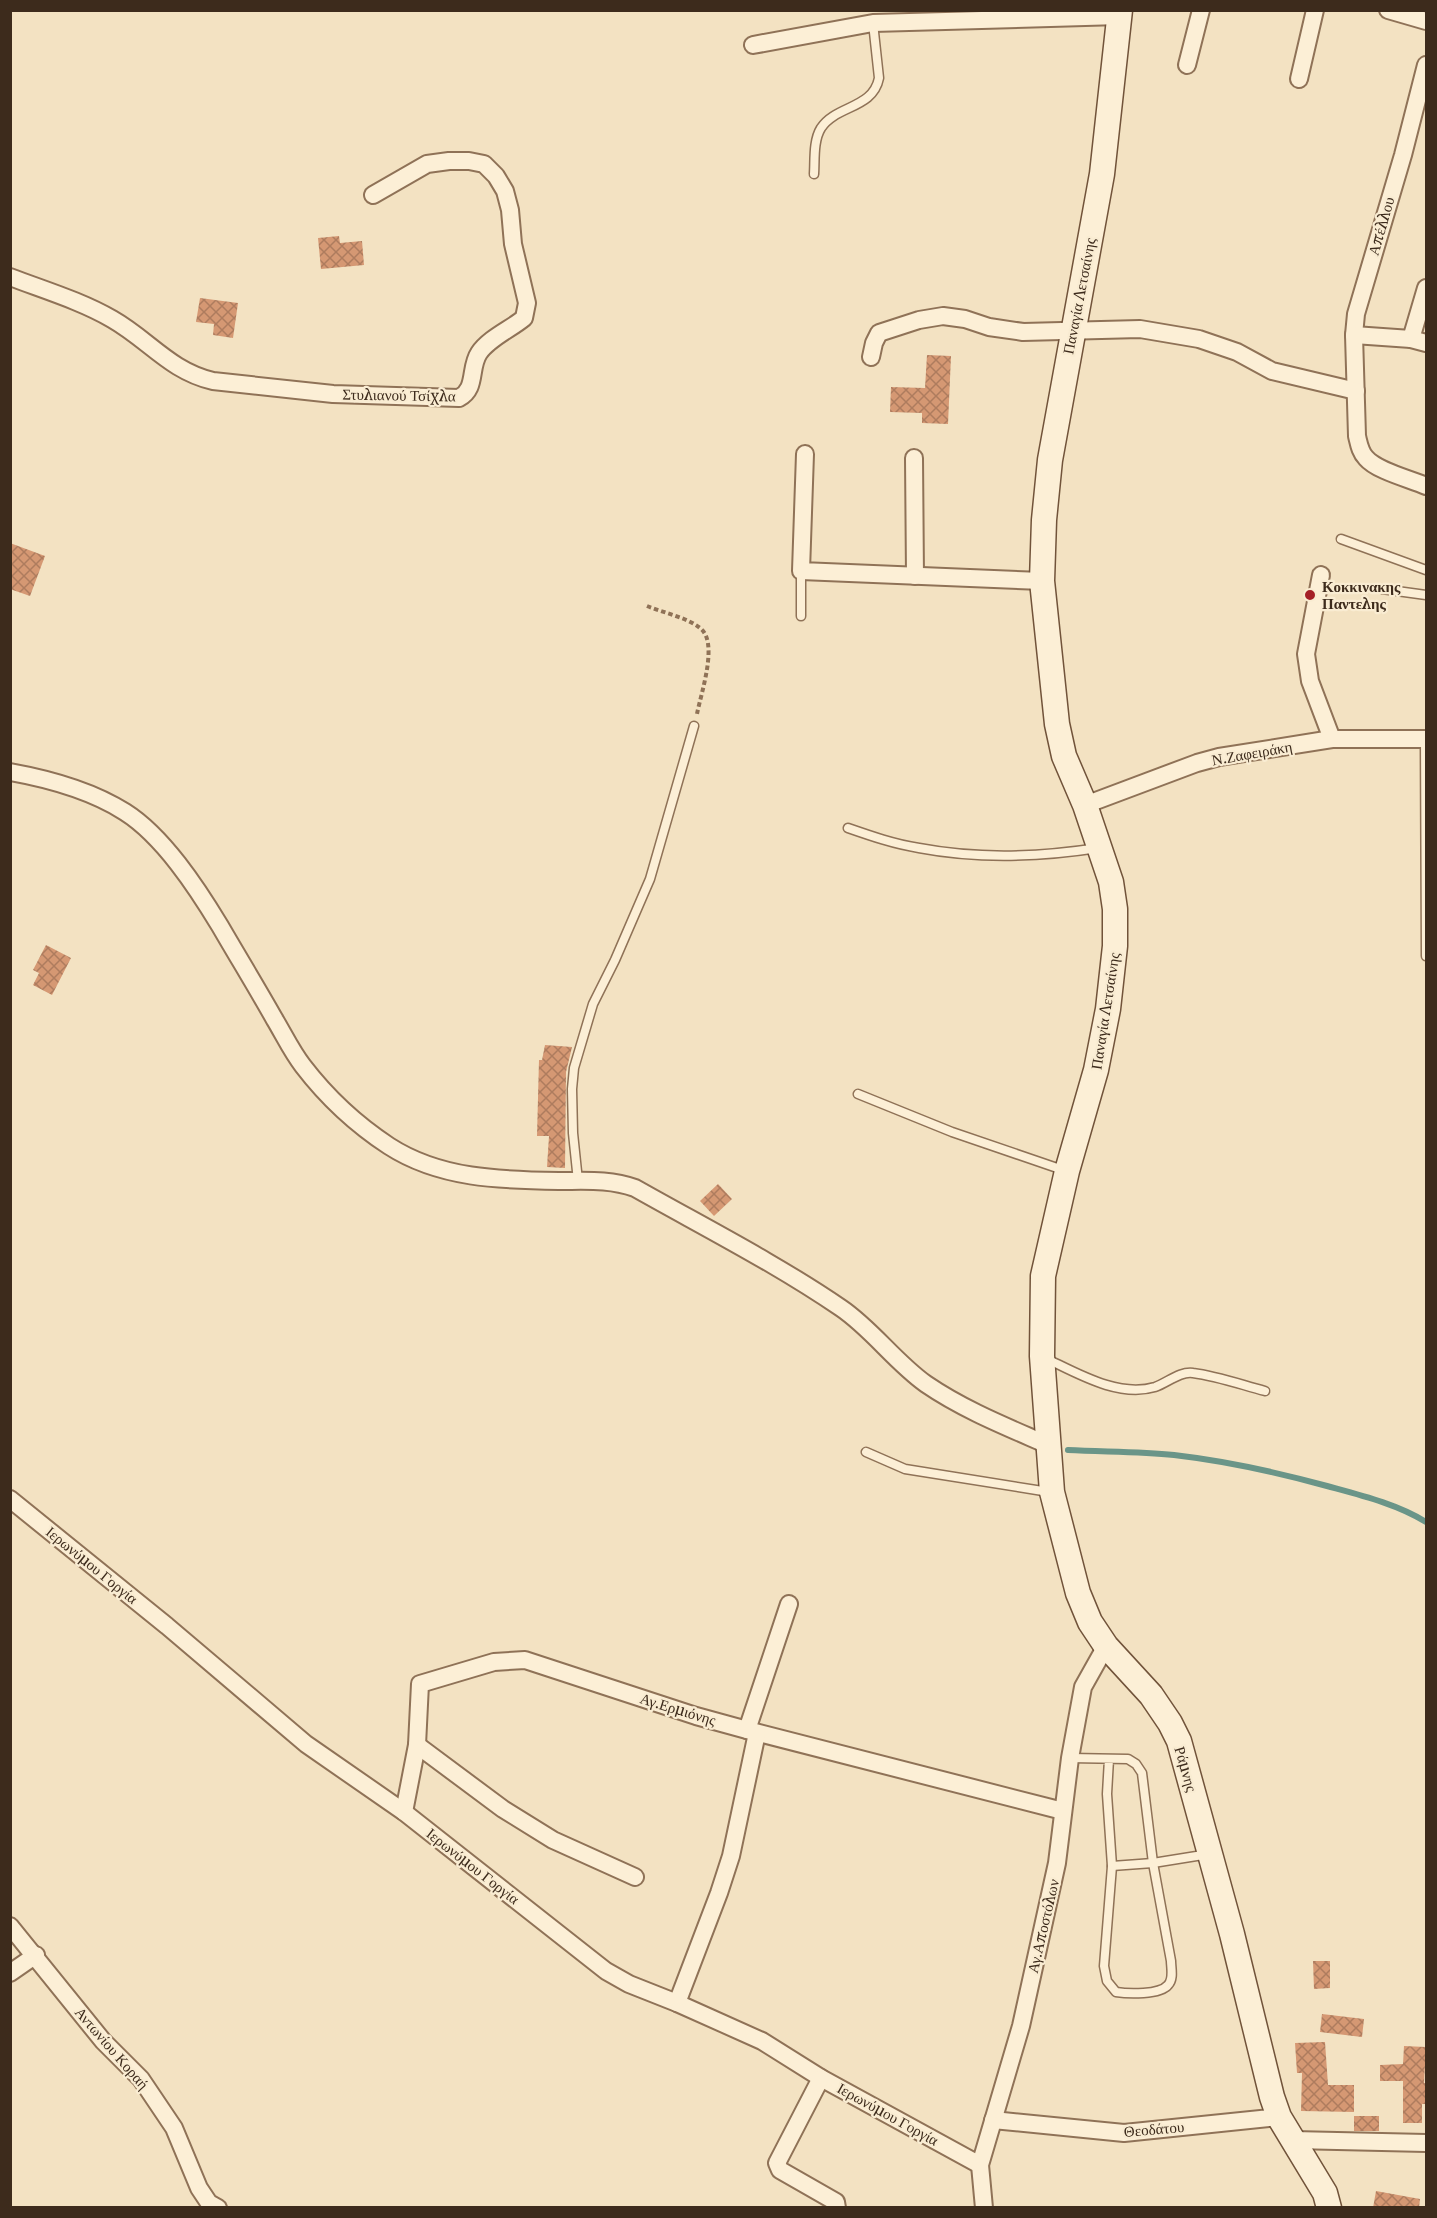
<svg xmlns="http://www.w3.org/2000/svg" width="1437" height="2218" font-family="Merriweather,serif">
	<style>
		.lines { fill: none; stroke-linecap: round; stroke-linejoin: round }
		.stream { stroke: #6a9588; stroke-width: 6 }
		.building { fill: url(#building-cross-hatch) }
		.service-casing { stroke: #8f7257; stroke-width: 11 }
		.minor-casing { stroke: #8f7257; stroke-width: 20 }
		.secondary-casing { stroke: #71533a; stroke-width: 27 }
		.path { stroke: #8f7257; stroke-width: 4; stroke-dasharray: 4.5 3; stroke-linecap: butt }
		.service { stroke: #fcefd6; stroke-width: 8 }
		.minor { stroke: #fcefd6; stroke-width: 16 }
		.secondary { stroke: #fcefd6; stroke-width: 24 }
		.poi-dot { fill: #a52027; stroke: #f9ecd2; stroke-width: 2 }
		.labels { text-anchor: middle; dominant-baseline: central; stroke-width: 4.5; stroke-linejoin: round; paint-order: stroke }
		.street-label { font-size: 15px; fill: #3d2b1c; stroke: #f9ecd2 }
		.poi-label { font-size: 15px; font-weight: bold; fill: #3d2b1c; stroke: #f9ecd2; text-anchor: start }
	</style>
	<defs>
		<pattern id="building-cross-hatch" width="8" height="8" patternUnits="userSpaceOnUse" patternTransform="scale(1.5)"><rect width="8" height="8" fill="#d59873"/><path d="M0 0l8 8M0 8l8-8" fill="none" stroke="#ae7c5e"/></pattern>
	</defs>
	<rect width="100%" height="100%" fill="#f3e2c2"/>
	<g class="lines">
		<path class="stream" d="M1068 1450C1103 1452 1139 1451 1174 1455 1226 1461 1276 1472 1327 1486 1360 1495 1397 1504 1426 1522"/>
	</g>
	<g class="building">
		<path d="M339 236 340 243 362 241 364 265 321 269 318 238Z"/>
		<path d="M200 298 238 303 233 338 213 335 214 324 196 322Z"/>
		<path d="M927 355 951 356 948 424 922 423V413L890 412 891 387 925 388Z"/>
		<path d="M10 543 45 556 30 596 10 589Z"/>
		<path d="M46 945 71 958 52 995 33 985 39 973 33 970Z"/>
		<path d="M545 1045 572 1047 566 1072 565 1168 547 1167 549 1136H537L539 1060H542Z"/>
		<path d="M718 1184 732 1199 714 1216 700 1201Z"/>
		<path d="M1313 1961H1330V1988L1314 1989Z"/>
		<path d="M1322 2014 1364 2019 1362 2037 1320 2032Z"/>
		<path d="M1325 2042 1328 2085H1354V2112L1301 2111 1302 2073H1297L1295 2043Z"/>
		<path d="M1404 2046 1426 2047 1424 2083H1426V2104H1422V2123H1403V2081H1380V2065L1403 2064Z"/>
		<rect x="1354" y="2116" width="25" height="15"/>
		<path d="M1376 2191 1420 2199 1419 2208H1373Z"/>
	</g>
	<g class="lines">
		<defs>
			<g id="service">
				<path d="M814 174C815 160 813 141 821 128 836 105 873 109 879 78L873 23"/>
				<path d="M1341 539 1426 570"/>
				<path d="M1382 589 1426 595"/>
				<path d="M801 616V571"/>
				<path d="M1425 739 1426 956"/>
				<path d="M848 828C871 836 894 844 919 848 977 859 1040 857 1098 848"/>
				<path d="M858 1094 952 1132 1066 1171"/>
				<path d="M578 1181 573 1133 572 1089 574 1068 593 1004 615 960 650 879 694 726"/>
				<path d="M1045 1358C1077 1373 1118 1398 1155 1387 1167 1383 1180 1371 1193 1373 1217 1376 1242 1385 1265 1391"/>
				<path d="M866 1452 905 1469 1049 1492"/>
				<path d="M1070 1758 1128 1759 1136 1764 1142 1773 1153 1863 1171 1961C1171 1968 1174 1979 1168 1985 1160 1995 1128 1994 1116 1992L1107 1981 1104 1966 1112 1866 1107 1794 1109 1759"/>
				<path d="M1112 1866 1153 1863 1209 1854"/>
			</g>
			<g id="minor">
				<path d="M1388 10 1426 21"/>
				<path d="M753 45 873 23 1120 16"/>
				<path d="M1187 65 1201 10"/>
				<path d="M1426 65 1403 155 1356 314 1354 335 1357 436C1359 444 1360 452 1366 458 1377 471 1410 479 1426 486"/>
				<path d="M1299 79 1315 10"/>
				<path d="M10 277C44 290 81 301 112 319 149 340 170 371 213 381L333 394 459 398C477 389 469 368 479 353 489 338 511 329 524 318L527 303 513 244 510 210 505 191 496 176 484 164 469 161H449L427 164 373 195"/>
				<path d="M1354 335 1411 339 1426 343"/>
				<path d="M1411 339 1426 288"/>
				<path d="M871 357 874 343 879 333 919 320 943 316 965 319 989 327 1023 332 1140 329 1199 339 1237 352 1272 371 1356 391"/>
				<path d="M805 454 801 571 1042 581"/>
				<path d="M914 458 915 576"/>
				<path d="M1321 575 1306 654 1310 681 1332 739"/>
				<path d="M10 772C49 779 92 791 125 812 163 836 197 888 220 926 238 957 257 988 275 1020 284 1035 292 1052 303 1066 326 1096 357 1125 389 1146 440 1179 500 1180 559 1181 586 1181 610 1179 635 1188 704 1227 775 1263 841 1308 872 1329 895 1362 926 1384 964 1410 1007 1427 1048 1445"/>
				<path d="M1085 805 1197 763 1219 757 1332 739H1426"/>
				<path d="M10 1499 167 1626 306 1744 404 1812 606 1971 629 1984 677 2003 762 2041 821 2078 980 2165"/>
				<path d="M747 1730 789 1604"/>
				<path d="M417 1745 503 1809 553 1840 635 1877"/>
				<path d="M404 1812 417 1745 420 1684 494 1662 525 1660 696 1716 747 1730 1063 1811"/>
				<path d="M10 1926 103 2041 141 2079 174 2128 199 2188 209 2203 218 2208"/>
				<path d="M10 1973 36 1955"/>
				<path d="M677 2003 719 1893 731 1856 757 1733"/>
				<path d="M821 2078 777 2163 780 2170 836 2202 837 2208"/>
				<path d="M993 2120 1124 2133 1279 2117"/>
				<path d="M1293 2140 1426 2143"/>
				<path d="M984 2208 980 2165 1021 2026 1057 1863 1070 1758 1083 1687 1106 1646"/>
			</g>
			<path id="secondary" d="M1120 10 1102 174 1050 460 1044 520 1042 581 1057 724 1064 756 1085 805 1111 882 1115 909V946L1108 1009 1096 1070 1067 1171 1043 1276 1042 1356 1052 1492 1078 1593 1090 1622 1106 1646 1151 1695 1170 1723 1179 1741 1232 1934 1272 2097 1279 2117 1325 2193 1329 2208"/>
		</defs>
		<use href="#service" class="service-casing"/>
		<use href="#minor" class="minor-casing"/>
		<use href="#secondary" class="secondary-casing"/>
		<path class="path" d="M647 606C664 613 686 617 700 628 719 642 701 693 697 714"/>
		<use href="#service" class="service"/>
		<use href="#minor" class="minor"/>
		<use href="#secondary" class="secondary"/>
	</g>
	<circle class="poi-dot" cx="1310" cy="595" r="6"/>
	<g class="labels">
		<g class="street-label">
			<text transform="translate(1381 226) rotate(-74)">Απέλλου</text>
			<text transform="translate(1079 296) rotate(-79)">Παναγία Λετσαίνης</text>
			<text transform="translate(399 395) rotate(1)">Στυλιανού Τσίχλα</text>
			<text transform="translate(1252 753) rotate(-10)">Ν.Ζαφειράκη</text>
			<text transform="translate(1105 1011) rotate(-81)">Παναγία Λετσαίνης</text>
			<text transform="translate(92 1565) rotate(39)">Ιερωνύμου Γοργία</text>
			<text transform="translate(678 1709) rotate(17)">Αγ.Ερμιόνης</text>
			<text transform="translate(1186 1769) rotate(74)">Ράμνης</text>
			<text transform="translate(473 1866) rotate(38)">Ιερωνύμου Γοργία</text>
			<text transform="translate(1043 1926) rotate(-77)">Αγ.Αποστόλων</text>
			<text transform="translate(112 2048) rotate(49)">Αντωνίου Κοραή</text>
			<text transform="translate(888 2114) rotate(29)">Ιερωνύμου Γοργία</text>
			<text transform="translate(1154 2129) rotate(-5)">Θεοδάτου</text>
		</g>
		<g class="poi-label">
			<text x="1322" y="586">Κοκκινακης<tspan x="1322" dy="17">Παντελης</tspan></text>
		</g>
	</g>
	<rect width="1437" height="2218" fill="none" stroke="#3d2b1c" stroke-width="24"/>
</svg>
